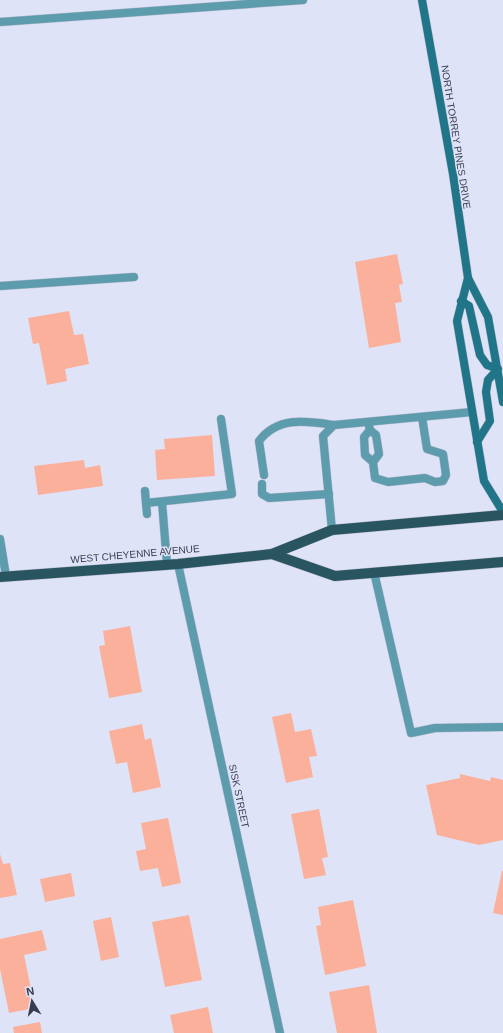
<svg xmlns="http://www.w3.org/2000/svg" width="503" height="1033" font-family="Arial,sans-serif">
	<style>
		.building { fill: #fbb09b }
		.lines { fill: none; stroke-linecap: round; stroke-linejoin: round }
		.service-casing { stroke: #babed2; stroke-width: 9 }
		.minor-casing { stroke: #babed2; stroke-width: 9 }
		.secondary-casing { stroke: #babed2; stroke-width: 9 }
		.primary-casing { stroke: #babed2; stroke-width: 11 }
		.service { stroke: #5d9cac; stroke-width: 8 }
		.minor { stroke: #5d9cac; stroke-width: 8 }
		.secondary { stroke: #207588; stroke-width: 8 }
		.primary { stroke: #295560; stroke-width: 10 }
		.labels { text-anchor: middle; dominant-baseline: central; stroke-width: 3; stroke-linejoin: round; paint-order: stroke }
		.street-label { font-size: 10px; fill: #383c4f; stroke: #dfe3f7 }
	</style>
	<rect width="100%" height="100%" fill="#dfe3f7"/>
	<g class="building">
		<path d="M397 254 403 284 399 285 402 302 395 303 401 342 369 348 355 262Z"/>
		<path d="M69 311 74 335 83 334 89 364 65 369 67 381 47 385 39 343 33 344 28 318Z"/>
		<path d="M212 435 215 476 157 480 155 450 165 449 164 439Z"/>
		<path d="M84 460 85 468 100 465 103 486 38 495 34 466Z"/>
		<path d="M130 626 142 692 109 698 99 646 105 645 103 631Z"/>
		<path d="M291 713 295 732 311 729 317 756 309 757 313 777 286 783 272 717Z"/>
		<path d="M142 724 145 740 151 738 161 787 133 793 127 762 116 764 109 731Z"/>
		<path d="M460 774 490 781 491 777 503 780V840L479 845 437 835 426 785 460 778Z"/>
		<path d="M319 809 328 857 322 858 326 875 304 879 291 814Z"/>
		<path d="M168 818 181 883 162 887 158 868 140 871 136 851 146 849 141 823Z"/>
		<path d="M0 854 3 864 10 863 17 895 0 898Z"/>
		<path d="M502 871H503V915L493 913Z"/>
		<path d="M71 873 75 896 45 902 40 879Z"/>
		<path d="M353 900 366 966 325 975 316 926 321 925 318 907Z"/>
		<path d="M189 915 202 980 165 987 152 922Z"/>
		<path d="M111 917 119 957 101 961 93 921Z"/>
		<path d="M42 930 47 950 24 955 35 1008 9 1013 0 969V939Z"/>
		<path d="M369 985 377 1033H337L329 992Z"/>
		<path d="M208 1007 213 1033H174L170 1015Z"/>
		<path d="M40 1022 42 1033H14L13 1027Z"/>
	</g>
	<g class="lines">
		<defs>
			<g id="service">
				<path d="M0 286 134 277"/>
				<path d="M368 422 370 430 376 435 379 454 373 462 375 478 388 482 425 478 435 482 443 481 446 475 443 454 427 449 422 417"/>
				<path d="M370 430 364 437 365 455 373 462"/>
				<path d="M264 475 259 441C278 416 306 421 334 425"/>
				<path d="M262 484V494L269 498 329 494"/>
				<path d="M145 491 147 514"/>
				<path d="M162 502 167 564"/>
				<path d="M146 503 232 494 221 419"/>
				<path d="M332 530 323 436 334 425 472 412"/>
				<path d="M374 572 411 733 435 728 503 727"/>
			</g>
			<g id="minor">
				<path d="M0 22 303 0"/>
				<path d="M0 539 6 576"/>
				<path d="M178 564 280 1033"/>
			</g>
			<g id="secondary">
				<path d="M422 0 453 174 468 278 488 317 503 402"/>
				<path d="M468 278 457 321 484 481 503 512"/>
				<path d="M461 301 469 306 480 355 487 365 498 369 488 380 486 392 490 421 477 442"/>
			</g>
			<g id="primary">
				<path d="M272 554 335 576 503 562"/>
				<path d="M0 577 178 564 272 554 332 530 503 515"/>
			</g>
		</defs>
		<use href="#service" class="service-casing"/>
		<use href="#minor" class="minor-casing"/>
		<use href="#secondary" class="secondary-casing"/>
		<use href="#primary" class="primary-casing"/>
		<use href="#service" class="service"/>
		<use href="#minor" class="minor"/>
		<use href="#secondary" class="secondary"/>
		<use href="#primary" class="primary"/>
	</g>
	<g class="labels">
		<g class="street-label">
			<text transform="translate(456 137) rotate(81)">NORTH TORREY PINES DRIVE</text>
			<text transform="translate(135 554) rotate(-5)">WEST CHEYENNE AVENUE</text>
			<text transform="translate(239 796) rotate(78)">SISK STREET</text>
		</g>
	</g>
	<g transform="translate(32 1001) rotate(350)" stroke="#dfe3f7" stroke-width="3" paint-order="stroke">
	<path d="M0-3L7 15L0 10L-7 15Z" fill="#383c4f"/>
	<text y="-6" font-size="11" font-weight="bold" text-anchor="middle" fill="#383c4f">N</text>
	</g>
</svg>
